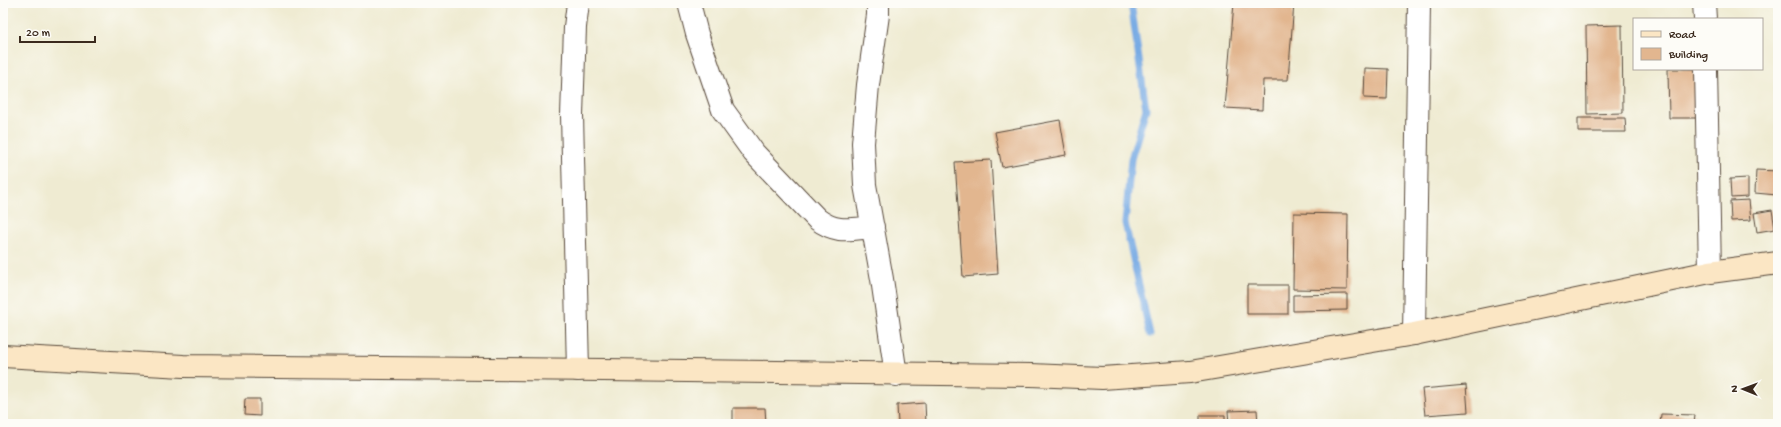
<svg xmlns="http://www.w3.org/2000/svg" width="1781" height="427" font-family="'Gochi Hand',sans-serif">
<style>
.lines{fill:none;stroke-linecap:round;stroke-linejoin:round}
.stream{stroke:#78abe4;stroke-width:7}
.building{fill:#e2b68f}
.street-casing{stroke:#564739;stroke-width:24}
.secondary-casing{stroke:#564739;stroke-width:24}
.street{stroke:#fff;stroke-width:22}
.secondary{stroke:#fbe6c4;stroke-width:22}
</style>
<rect width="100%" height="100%" fill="#fdfcf7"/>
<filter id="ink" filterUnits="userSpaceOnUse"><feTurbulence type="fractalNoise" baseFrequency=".025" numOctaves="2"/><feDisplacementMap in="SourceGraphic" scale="8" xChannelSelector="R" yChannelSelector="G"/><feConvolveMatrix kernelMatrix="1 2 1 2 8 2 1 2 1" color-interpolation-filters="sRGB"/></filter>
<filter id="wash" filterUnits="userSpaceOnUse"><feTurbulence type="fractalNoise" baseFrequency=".012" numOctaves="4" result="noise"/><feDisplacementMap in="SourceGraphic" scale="16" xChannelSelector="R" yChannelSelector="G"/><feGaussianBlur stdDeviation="0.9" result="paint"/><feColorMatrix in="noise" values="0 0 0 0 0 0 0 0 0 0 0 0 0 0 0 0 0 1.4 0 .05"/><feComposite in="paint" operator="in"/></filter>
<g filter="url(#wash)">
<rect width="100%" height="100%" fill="#efebd2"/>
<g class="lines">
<path class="stream" d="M1131,3L1146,109L1131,159L1125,223L1150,334"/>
</g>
<g id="blocks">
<path class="building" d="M1234,3H1294L1288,80H1263L1262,110L1225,108Z
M1622,25L1623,113L1587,114L1586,26Z
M1365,68L1388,69L1387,99L1364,98Z
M1668,69H1697V118H1669Z
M1578,118H1625L1626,132H1578Z
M1060,120L1066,155L1002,167L995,132Z
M991,160L998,274L963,277L955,162Z
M1756,170L1778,171L1777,195L1755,193Z
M1748,178V197L1731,198L1730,179Z
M1749,200L1751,220L1731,221L1730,201Z
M1772,210L1775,229L1757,232L1754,213Z
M1294,213L1348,214L1347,290L1293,289Z
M1247,285H1288V314H1247Z
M1347,294V310L1293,311V295Z
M1466,385L1468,412L1425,415L1422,389Z
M245,399H260V416L244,415Z
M925,403L926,424H898L897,405Z
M733,408H765L766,424H733Z
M1257,410L1258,424H1229L1228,411Z
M1661,414L1695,415L1694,424H1660Z
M1200,415H1225V424H1200Z"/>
</g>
</g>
<g filter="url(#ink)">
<use href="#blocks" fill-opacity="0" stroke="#564739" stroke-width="1"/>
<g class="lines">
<defs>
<path id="street" d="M578,3L575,27L572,115L578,370
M689,3L697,34L723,110L754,153L817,219C837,234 850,229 873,227
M878,3V15L868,85L863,143L865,185L882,279L896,375
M1704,3L1705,19
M1706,69L1710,272
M1414,334L1419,3"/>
<path id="secondary" d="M3,356L183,366L604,370L1031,375L1102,378L1190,372L1414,334L1710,272L1778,263"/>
</defs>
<use href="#street" class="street-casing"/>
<use href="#secondary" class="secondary-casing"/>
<use href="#street" class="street"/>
<use href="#secondary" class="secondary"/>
</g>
</g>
<rect width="1781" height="427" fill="none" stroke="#fdfcf7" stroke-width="16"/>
<rect x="1633" y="18" width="130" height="52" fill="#fdfcf7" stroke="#afa8a0"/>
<rect x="1641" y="31" width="20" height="6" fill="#fbe6c4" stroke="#afa8a0"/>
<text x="1669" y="38" font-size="12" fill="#3b2a1e">Road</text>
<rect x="1641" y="48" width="20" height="12" fill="#e2b68f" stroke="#afa8a0"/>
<text x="1669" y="58" font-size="12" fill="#3b2a1e">Building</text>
<g transform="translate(1743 389) rotate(271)" stroke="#fdfcf7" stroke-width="3" paint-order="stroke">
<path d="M0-3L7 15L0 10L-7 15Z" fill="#3b2a1e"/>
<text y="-6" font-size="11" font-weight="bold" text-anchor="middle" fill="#3b2a1e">N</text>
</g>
<path d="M20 36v6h75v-6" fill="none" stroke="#3b2a1e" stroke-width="2"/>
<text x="26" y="36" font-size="12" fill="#3b2a1e" stroke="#fdfcf7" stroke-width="3" paint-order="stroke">20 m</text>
</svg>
